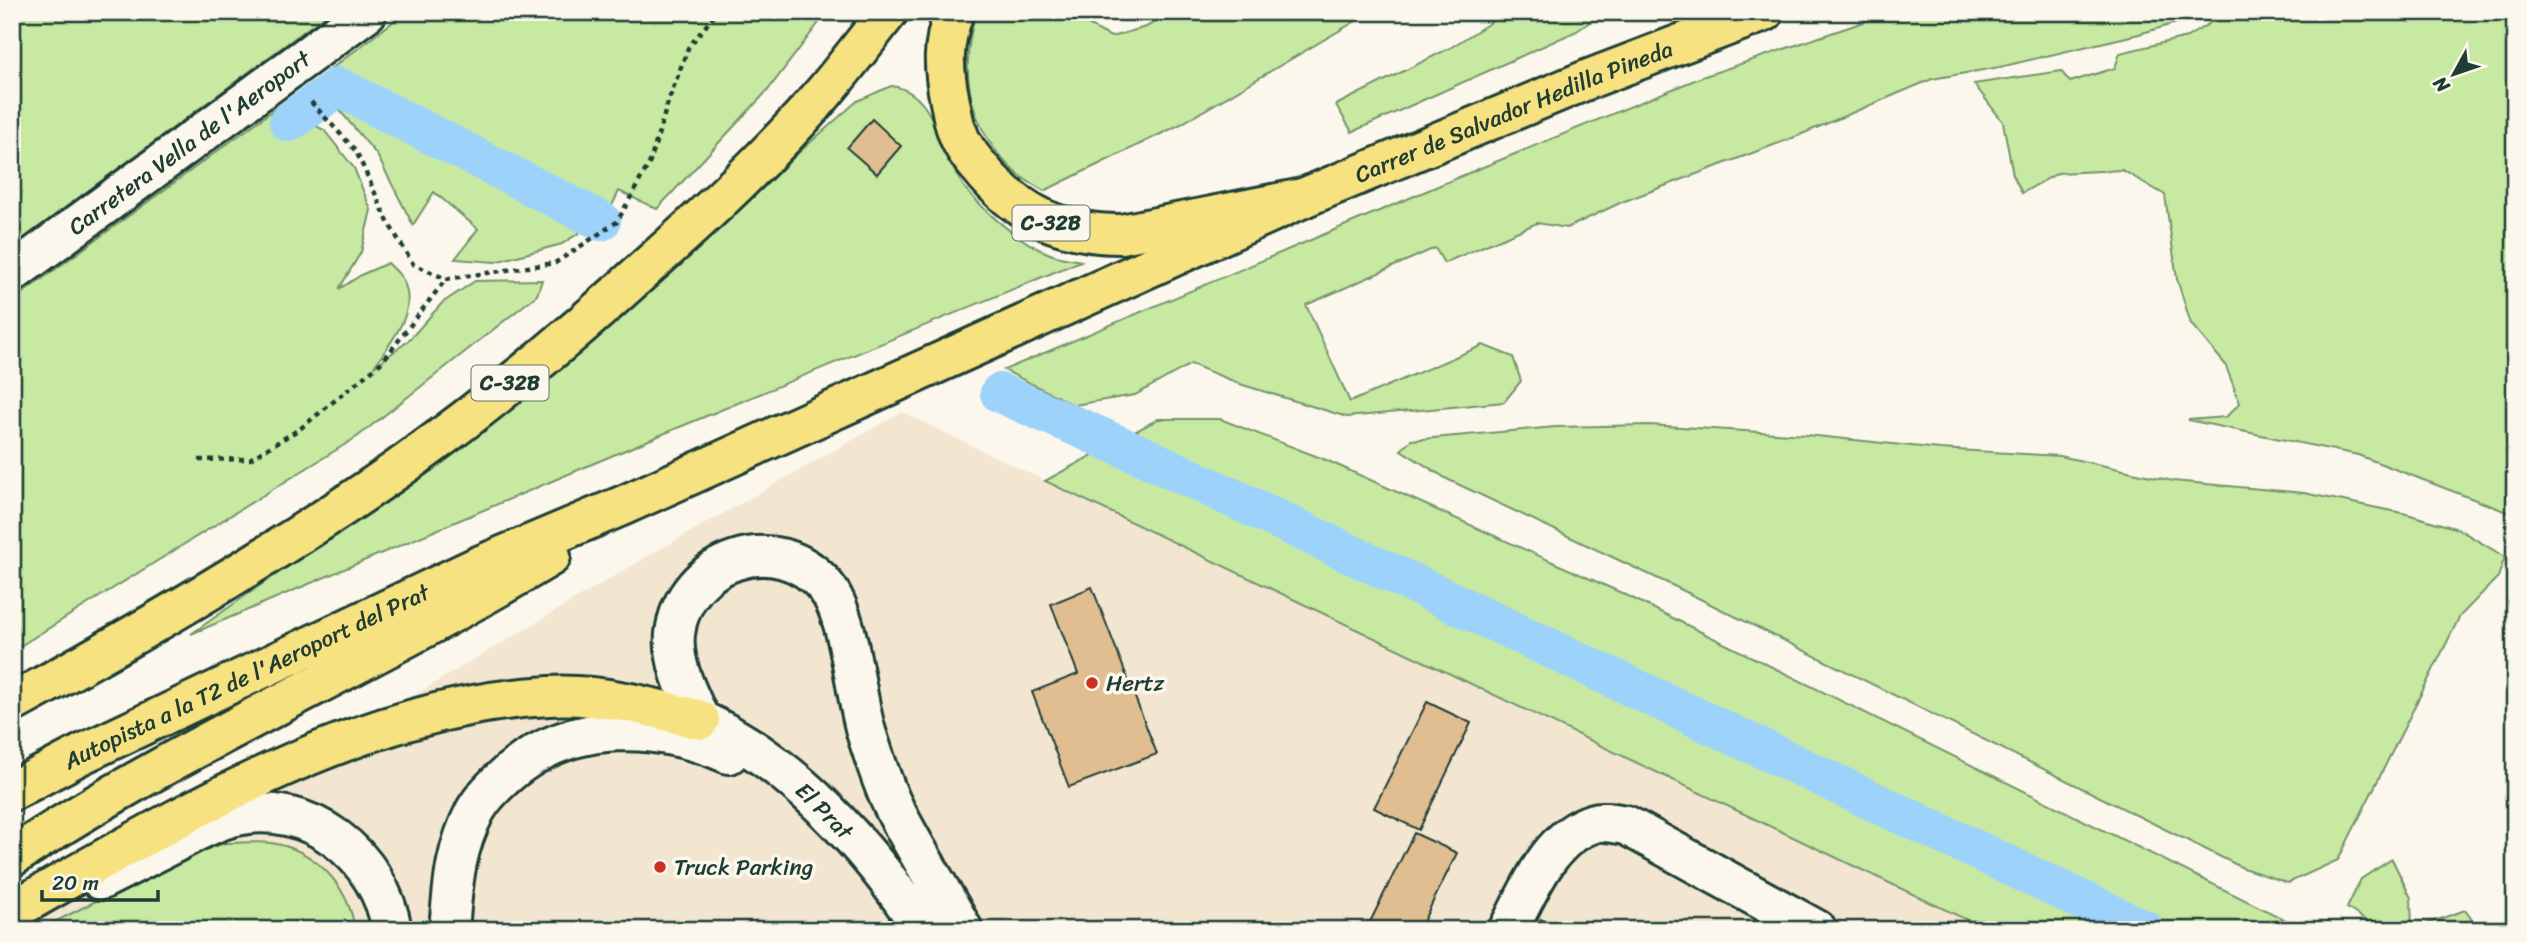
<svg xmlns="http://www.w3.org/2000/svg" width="2527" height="942" font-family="Sriracha,sans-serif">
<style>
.built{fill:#f3e6d1}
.green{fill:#c8e9a2;stroke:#74936b;stroke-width:2}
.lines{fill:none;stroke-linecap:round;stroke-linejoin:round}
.canal{stroke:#9dd2fb;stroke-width:40}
.building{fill:#e0be92;stroke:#1f3d34;stroke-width:2}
.minor-casing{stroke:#1f3d34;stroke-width:44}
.major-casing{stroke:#1f3d34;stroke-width:44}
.highway-casing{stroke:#1f3d34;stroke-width:44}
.path{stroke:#1f3d34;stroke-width:4.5;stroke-dasharray:5 5;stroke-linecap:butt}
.minor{stroke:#fbf7ec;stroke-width:38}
.major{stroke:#f7e281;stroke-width:38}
.highway{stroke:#f7e281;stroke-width:38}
.poi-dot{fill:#c8321e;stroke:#fbf7ec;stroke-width:2.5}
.labels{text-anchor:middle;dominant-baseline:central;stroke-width:7;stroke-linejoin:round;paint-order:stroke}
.shield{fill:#fbf7ec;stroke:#61756b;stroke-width:2}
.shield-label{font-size:21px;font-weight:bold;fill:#1f3d34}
.street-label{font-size:23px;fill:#1f3d34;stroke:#fbf7ec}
.poi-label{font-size:23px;fill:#1f3d34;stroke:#fbf7ec;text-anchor:start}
</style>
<rect width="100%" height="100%" fill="#fbf7ec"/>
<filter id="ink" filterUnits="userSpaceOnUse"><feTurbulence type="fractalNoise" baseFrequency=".0143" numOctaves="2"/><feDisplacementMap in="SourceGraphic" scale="14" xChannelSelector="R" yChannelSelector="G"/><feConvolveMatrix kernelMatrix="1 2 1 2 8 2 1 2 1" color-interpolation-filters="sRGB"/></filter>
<g filter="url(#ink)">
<path class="built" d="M902,412L1128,521L1988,930H19L655,552Z"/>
<path class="green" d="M12,12H330L12,247Z
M406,12H827L768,90L657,209L619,191L608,214L562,244L495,262L455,259L478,229L434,192L413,225L377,155L315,81Z
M976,12H1090L1086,24L1111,37L1146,27L1174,12H1371L1179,125L1044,191C1035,185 1024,180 1016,173C969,130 958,72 976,12Z
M1507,12H1577L1579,17L1604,12L1577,31L1352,132L1336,105L1450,48Z
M1893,12H2214L2139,34L2000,67L1932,79L1795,137L1622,202L1567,228L1537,223L1444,263L1435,248L1306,305L1350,402L1483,345L1513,357L1521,381L1504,402L1347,417L1243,385L1191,364L1135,395L1074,405L1004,370L1471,172L1702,77Z
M2228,12H2515V515L2358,455L2188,420L2226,417L2240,403L2225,364L2191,324L2177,279L2165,195L2122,170L2058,173L2022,193L2013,175L2003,122L1974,84L2061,71L2070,82L2115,68L2120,53L2187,37Z
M891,86C939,91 940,161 969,193C991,217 1020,242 1050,254C1060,258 1071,259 1081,261L670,431L191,634L504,414L857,101Z
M279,106L324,130L354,168L371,210L361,252L339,289L363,274L388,263C393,268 400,274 403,280C419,312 390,342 374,367L409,340L442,303L475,281L542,280L537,295L357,437L12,651V301Z
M1158,419H1220L1326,460L1626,595L2306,930H1988L1045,481Z
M1649,425L1807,435L1940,449L2060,456L2173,481L2304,493L2407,514L2458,529L2505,557L2498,577L2460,616L2338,860L2288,883L2243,868L1680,589L1447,479L1401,450L1411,440L1556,427Z
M227,843C242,843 257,841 271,843C315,849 349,886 355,930H39L190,853Z
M2392,859L2411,898L2412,929L2465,910L2479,930H2380L2347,908L2361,879Z"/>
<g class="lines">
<path class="canal" d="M289,122L338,87L601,221
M1000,393L1148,458L2145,930"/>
</g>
<path class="building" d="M872,119L901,146L877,174L847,148Z
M1092,587L1157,754L1069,787L1032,692L1078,674L1051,604Z
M1427,702L1471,723L1419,830L1374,808Z
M1414,833L1457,853L1419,930H1366Z
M1541,919L1560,930H1535Z"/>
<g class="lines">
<defs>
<g id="minor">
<path id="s1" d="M12,273L367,12"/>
<path d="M101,880C127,867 152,854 178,841C195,832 213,822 232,817C309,798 380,856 392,930"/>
<path d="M449,930C453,885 454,852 475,811C484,795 498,782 511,771C574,719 658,723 729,754"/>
<path d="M923,930C870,848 790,760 700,720C688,694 672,664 675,634C683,560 778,527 826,587C851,618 854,694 867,735C875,759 883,787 895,810C916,851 941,890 963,930"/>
<path d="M1508,930C1529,892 1548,837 1594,823C1603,820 1617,824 1626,825L1817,930"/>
</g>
<g id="major">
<path id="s2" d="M954,12C942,46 943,67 950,102C952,110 953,120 956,128C960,142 971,158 981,169C1018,215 1063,234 1121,234L1303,198L1589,79L1764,12"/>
</g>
<g id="highway">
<path d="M12,703C144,631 275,555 398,469C486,407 569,338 648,266C708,213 768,157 821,96C844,69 866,40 888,12"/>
<path id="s3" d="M12,791L82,754L481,565L624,505L1303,198"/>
<path d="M12,857C184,743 375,663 551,556"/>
<path d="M12,911C173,820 359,705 549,696C600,693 651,707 700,720"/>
</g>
</defs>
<use href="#minor" class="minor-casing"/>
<use href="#major" class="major-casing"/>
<use href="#highway" class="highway-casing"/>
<path class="path" d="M311,102L356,151L389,224L413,264L446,279
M199,460L250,459L301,428L382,362L446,279L555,263L617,222L650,162L668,102L688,48L717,12"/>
<use href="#minor" class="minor"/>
<use href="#major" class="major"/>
<use href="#highway" class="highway"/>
</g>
</g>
<g class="poi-dot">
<circle cx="1092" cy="683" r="7"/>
<circle cx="660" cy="867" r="7"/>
</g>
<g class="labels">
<g class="shield">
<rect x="1012.5" y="205.5" width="77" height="35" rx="5"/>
<rect x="471.5" y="365.5" width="77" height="35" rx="5"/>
</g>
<g class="shield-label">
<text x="1051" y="223">C-32B</text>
<text x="510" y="383">C-32B</text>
</g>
<g class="street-label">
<text stroke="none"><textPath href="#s2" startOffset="740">Carrer de Salvador Hedilla Pineda</textPath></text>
<text stroke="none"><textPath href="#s1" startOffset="220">Carretera Vella de l'Aeroport</textPath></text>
<text stroke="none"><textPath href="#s3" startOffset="261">Autopista a la T2 de l'Aeroport del Prat</textPath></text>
<text transform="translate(824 811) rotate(45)">El Prat</text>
</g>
<g class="poi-label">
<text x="1106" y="683">Hertz</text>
<text x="674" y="867">Truck Parking</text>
</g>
</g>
<rect width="2527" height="942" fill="none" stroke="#fbf7ec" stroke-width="42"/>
<rect x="21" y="21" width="2485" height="900" fill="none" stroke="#1f3d34" stroke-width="2.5" filter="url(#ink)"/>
<g transform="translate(2454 74) rotate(230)" stroke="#fbf7ec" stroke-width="5" paint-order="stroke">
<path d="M0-5L12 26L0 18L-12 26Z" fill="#1f3d34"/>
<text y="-10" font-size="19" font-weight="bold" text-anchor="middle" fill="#1f3d34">N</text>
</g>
<path d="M42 890v10h116v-10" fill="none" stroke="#1f3d34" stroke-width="3.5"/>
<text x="52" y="890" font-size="21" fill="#1f3d34" stroke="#fbf7ec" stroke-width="5" paint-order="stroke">20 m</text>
</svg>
